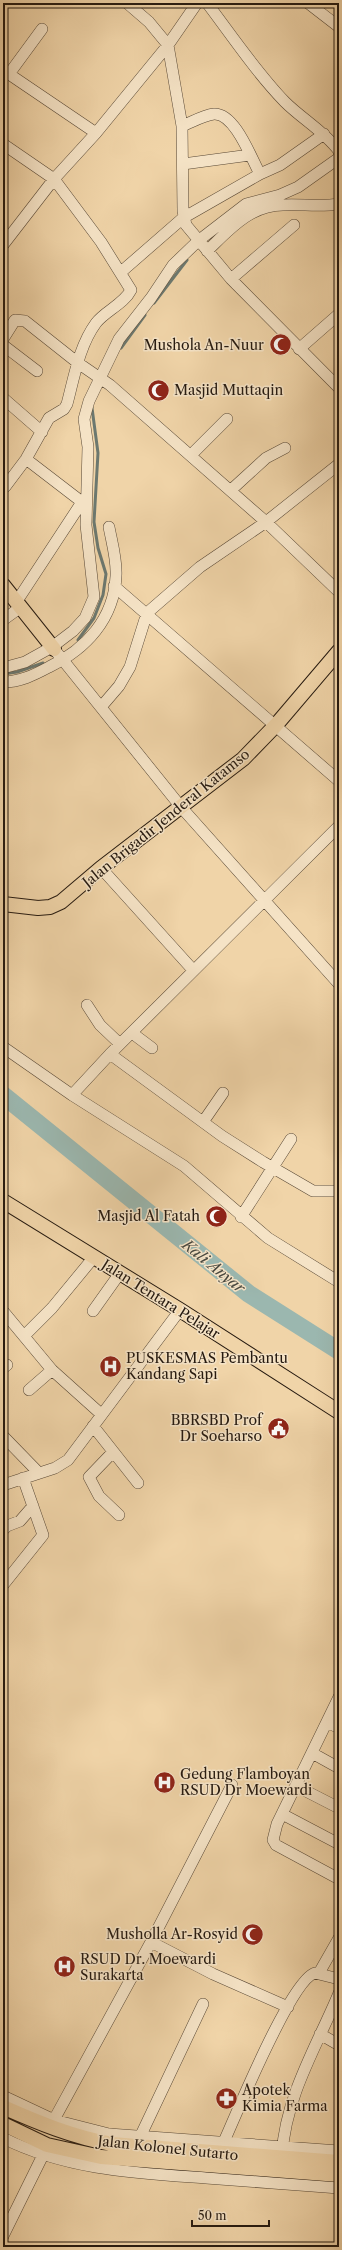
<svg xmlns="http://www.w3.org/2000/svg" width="342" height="2250" font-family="'Libre Caslon Text',serif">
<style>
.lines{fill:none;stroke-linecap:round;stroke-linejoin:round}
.stream{stroke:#6c786f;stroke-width:3}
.river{stroke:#9bb7af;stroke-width:18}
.minor-casing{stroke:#584836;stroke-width:12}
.major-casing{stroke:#261a10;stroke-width:16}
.minor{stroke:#f5e3c6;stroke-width:11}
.major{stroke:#f0d4a8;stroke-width:14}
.labels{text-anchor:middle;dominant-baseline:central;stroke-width:3;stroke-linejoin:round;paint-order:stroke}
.poi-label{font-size:14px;fill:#261a10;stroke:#f5e3c6;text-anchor:start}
.street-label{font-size:14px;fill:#261a10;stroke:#f5e3c6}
.water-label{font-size:15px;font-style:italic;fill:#494940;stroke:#f5e3c6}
</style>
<rect width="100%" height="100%" fill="#f0d4a8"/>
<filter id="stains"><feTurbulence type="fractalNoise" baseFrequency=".005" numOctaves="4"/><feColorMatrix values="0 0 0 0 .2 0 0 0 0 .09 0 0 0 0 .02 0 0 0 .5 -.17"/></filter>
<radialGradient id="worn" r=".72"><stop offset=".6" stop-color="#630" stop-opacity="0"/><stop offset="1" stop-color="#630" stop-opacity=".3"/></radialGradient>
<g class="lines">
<path class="stream" d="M154,303L187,260
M121,348L145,315
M78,640L94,618L103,595L106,574L98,548L94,522L98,453L92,408
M3,674L17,672L43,663"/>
<path class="river" d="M3,1095L249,1294L339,1351"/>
<defs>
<path id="minor" d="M127,3L149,22L168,45L182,126L183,211L186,225L231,279L339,388
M207,3C232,36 256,72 285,102C302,119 324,131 339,151
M308,3L339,27
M3,70L96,133
M9,74L42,29
M182,126C192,122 204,115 214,114C235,113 251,158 260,174
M3,144L54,179L101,242L131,290C124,304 105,311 96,323C79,346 74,378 67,404L64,409L49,418L26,459L5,487
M183,164L250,155
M3,245L54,179L96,133L168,45L197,3
M207,251C229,230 250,205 283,205C302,204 321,207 339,204
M121,272L183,218L260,174L280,165L324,134
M231,279L294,225
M3,339L15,320L25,321L78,363L110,385L266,522L339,592
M3,345L37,371
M299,349L339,314
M3,398L42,432
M191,455L227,419
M26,459L82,502
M231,490L266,458L285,448
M114,586L339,781
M17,601L82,502L85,503
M3,620L21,607
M54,649L181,807L339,984
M3,668L25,662L52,647L73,631L85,618L94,597L86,525L88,447L84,419L89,401L119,339L151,298L173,265L198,241L246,204L280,195L298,187L339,158
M3,682C20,682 34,675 49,667C86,649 114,619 116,576C117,560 112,543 109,527
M101,707L119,686L130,667L147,613L200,567L266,522L339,464
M101,868L193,970
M87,1005L100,1025L120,1044
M132,1033L152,1048
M3,1047L72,1095L184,1166L268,1238L339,1282
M110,1054L222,1136L263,1162L313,1191H339
M72,1095L110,1054L339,826
M203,1122L223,1093
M241,1217L291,1139
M3,1311L52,1370L101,1414
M93,1311L120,1273
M24,1336L52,1308L94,1257
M3,1368L7,1365
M29,1390L52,1370
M93,1426L138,1483
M3,1436L39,1473
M113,1452L89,1477L99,1496L119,1515
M3,1485L55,1468L68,1460L180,1310
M3,1530L7,1526L20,1521L33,1506
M3,1585L43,1535L23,1478
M339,1697L277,1824L273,1840L276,1845L339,1879
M327,1722L339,1728
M312,1753L339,1768
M296,1786L339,1808
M282,1814L339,1844
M151,1942L213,1974L288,2007
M319,1973L339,1938
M320,2034L339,2045
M3,2096L54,2120L109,2134L339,2151
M50,2127L151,1942L232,1785
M3,2138C67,2170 136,2173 206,2178C250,2181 295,2185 339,2188
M140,2142V2137L203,2004
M224,2149L226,2137C238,2110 292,1979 315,1973L339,1979
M282,2154C286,2095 317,2046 339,1993
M3,2236L46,2149"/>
<path id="major" d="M3,585L54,649
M3,904L38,908L50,907L61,902L101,868L243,759L276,725L339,651
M3,1201L180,1310L339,1412
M3,2107C39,2123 73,2137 112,2144L339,2162
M3,2124L47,2145L101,2157L339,2175"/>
</defs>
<use href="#minor" class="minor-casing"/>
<use href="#major" class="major-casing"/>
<use href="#minor" class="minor"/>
<use href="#major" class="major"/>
</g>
<defs>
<symbol id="mosque-disc" viewBox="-11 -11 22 22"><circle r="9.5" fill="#8f2418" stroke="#f5e3c6"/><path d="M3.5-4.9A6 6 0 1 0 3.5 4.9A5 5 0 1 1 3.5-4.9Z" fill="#fff"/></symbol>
<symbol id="hospital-disc" viewBox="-11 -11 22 22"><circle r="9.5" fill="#8f2418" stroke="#f5e3c6"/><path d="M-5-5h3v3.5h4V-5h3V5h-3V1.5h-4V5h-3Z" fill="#fff"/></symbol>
<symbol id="civic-disc" viewBox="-11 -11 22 22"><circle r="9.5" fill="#8f2418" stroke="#f5e3c6"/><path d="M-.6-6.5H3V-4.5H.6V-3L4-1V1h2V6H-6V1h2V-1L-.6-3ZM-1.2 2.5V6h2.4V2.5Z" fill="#fff"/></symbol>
<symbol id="pharmacy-disc" viewBox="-11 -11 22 22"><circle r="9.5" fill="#8f2418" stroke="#f5e3c6"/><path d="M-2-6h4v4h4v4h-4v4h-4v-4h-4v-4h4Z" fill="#fff"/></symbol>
</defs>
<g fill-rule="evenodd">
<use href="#mosque-disc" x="268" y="332" width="25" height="25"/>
<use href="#mosque-disc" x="146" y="378" width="25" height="25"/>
<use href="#mosque-disc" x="204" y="1204" width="25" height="25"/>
<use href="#hospital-disc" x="98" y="1354" width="25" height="25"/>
<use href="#civic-disc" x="266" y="1416" width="25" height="25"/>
<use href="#hospital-disc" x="152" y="1770" width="25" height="25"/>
<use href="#mosque-disc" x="240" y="1922" width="25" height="25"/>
<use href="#hospital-disc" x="52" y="1954" width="25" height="25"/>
<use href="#pharmacy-disc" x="214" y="2086" width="25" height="25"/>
</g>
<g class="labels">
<g class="poi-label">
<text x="264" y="345" text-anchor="end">Mushola An-Nuur</text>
<text x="174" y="390">Masjid Muttaqin</text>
<text x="200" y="1216" text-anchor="end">Masjid Al Fatah</text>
<text x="126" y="1358">PUSKESMAS Pembantu<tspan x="126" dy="16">Kandang Sapi</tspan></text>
<text x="262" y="1420" text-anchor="end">BBRSBD Prof<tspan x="262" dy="16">Dr Soeharso</tspan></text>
<text x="180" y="1774">Gedung Flamboyan<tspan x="180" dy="16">RSUD Dr Moewardi</tspan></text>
<text x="238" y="1934" text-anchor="end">Musholla Ar-Rosyid</text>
<text x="80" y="1959">RSUD Dr. Moewardi<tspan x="80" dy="16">Surakarta</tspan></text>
<text x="242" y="2090">Apotek<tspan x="242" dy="16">Kimia Farma</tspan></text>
</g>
<g class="street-label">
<text transform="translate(166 818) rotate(-39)">Jalan Brigadir Jenderal Katamso</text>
<text transform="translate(161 1299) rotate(32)">Jalan Tentara Pelajar</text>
<text transform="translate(168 2148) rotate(6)">Jalan Kolonel Sutarto</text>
</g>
<g class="water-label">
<text transform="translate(214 1266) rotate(39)">Kali Anyar</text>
</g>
</g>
<rect width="342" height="2250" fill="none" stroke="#f0d4a8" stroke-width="16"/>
<rect x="4" y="4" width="334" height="2242" fill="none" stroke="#261a10" stroke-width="2"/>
<rect x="8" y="8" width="326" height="2234" fill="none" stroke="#261a10"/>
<path d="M192 2220v6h77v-6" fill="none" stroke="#261a10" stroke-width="2"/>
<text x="198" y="2220" font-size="12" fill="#261a10" stroke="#f5e3c6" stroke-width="3" paint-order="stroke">50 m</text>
<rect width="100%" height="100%" filter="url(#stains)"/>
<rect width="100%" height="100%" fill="url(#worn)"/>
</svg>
